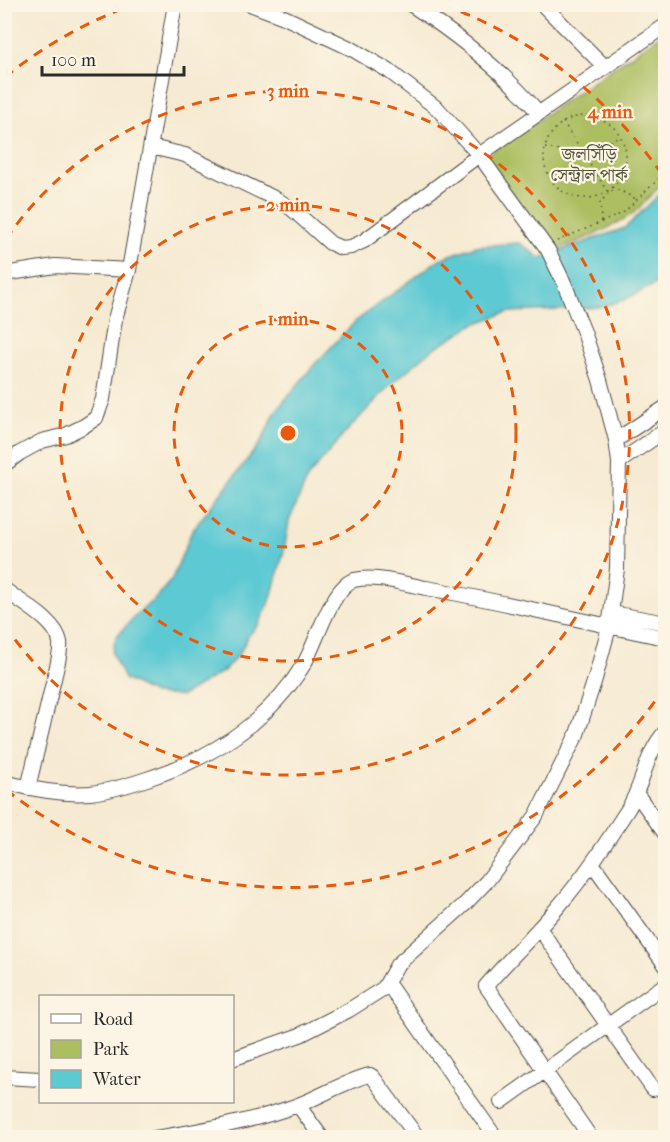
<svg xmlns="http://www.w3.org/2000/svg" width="670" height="1142" font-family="'IM FELL French Canon','Noto Serif Bengali',serif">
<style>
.green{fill:#acbe61;stroke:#6c7446;stroke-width:1.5}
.water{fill:#5dc9d3;stroke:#447a7f;stroke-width:1.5}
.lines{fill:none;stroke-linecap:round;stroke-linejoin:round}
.minor-casing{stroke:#494844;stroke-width:16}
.path{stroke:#494844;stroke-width:1.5;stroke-dasharray:1.5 4.5;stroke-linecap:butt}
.minor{stroke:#fff;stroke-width:14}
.ring{fill:none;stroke:#e8590c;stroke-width:3;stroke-dasharray:10 8}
.labels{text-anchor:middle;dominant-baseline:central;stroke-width:4.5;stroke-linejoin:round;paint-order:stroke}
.park-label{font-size:18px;fill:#52573b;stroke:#fcf5e5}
.centre{fill:#e8590c;stroke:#fcf5e5;stroke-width:3}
.ring-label{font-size:18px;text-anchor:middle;font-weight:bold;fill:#e8590c;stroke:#fcf5e5;stroke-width:4.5;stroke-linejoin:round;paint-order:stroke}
</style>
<rect width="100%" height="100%" fill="#fcf5e5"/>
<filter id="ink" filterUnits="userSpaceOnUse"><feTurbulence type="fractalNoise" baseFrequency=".0167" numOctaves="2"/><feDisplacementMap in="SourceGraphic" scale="12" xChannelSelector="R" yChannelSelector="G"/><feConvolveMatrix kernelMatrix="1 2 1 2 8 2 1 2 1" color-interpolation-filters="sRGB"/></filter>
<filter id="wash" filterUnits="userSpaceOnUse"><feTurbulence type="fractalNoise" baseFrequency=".008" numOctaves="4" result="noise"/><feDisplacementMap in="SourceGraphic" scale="24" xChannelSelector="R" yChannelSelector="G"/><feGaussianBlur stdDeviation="1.35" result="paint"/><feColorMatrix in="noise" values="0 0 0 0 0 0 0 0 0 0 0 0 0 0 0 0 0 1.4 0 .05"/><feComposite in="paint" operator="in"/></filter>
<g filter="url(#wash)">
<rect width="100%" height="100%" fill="#f6ead2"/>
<path class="green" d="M665,32V182C653,191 644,205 632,214C609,230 581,240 555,250L484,157Z"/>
<path class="water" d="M665,189V279L624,300L601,307L560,310L508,312L474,324L434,348L391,384L345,433L308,477L289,521L284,551L270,601L259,624L249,635L240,652L225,670L182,696L154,694L124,679L112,653L116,637L135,616L157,597L172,579L192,531L261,442L276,411L315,364L356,321L440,259L476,246L520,243L540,258L625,228Z"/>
</g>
<g filter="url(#ink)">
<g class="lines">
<defs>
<path id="minor" d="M410,4C456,34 503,71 539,113
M542,4L605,67
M151,147L185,155L276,199L292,209L330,243L341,248L351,247L364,241L479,155L666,25
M4,274L55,266L129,270
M616,440L666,407
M619,462L666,430
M4,465L20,453L42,441L66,435L84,426L96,418L103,399L115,319L129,270L175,4
M4,589C21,603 56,620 60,642C61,648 59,656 58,662L28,788
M612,613L666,623
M4,782C32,789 61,795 90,793C109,791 129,785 147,779C211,758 268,723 304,664C316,644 332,586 354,580C376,575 404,584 426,588C506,602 585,622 666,638
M636,793L666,835
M592,863L666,966
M539,928L653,1089
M388,984L496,1138
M232,1059L300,1035L349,1010L384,988L397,965L465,904L487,881L536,816L577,734L595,679L609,627L617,569L619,462L616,440L600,380L584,332L564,283L548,250L479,155L438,109L389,71L352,49L284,17L250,4
M4,1077L40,1079
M501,1102L666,984
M298,1105L322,1138
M155,1138C204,1130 251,1122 298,1105C322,1096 345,1081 370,1075L373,1077L418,1138
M591,1138L486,986C509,959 535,934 558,907C584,877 606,843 628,809C644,784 645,753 666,731"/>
</defs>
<use href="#minor" class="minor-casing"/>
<path class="path" d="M544 157a41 41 0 1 1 82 0a41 41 0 1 1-82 0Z
M563,122L582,151
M545,148L559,150
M595,151L620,135
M587,160L607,191
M550,177L566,168
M601,222L600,203L610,191L619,190L636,199
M557,241L623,213L666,172"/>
<use href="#minor" class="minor"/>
</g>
</g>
<g class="ring">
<circle cx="288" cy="433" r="114"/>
<circle cx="288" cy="433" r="228"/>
<path d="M6 239A342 342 0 1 1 6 627"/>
<path d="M665 687A455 455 0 0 1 5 789M5 77A455 455 0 0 1 132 5M444 5A455 455 0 0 1 665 179"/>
</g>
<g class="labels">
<g class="park-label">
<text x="589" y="154">জলসিঁড়ি<tspan x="589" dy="21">সেন্ট্রাল পার্ক</tspan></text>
</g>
</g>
<circle cx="288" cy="433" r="9" class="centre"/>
<g class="ring-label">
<text x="288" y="97">3 min</text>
<text x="610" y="118">4 min</text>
<text x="288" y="211">2 min</text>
<text x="288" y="325">1 min</text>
</g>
<rect width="670" height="1142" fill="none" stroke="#fcf5e5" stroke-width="24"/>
<rect x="39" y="995" width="195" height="108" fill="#fcf5e5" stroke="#a8a49b" stroke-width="1.5"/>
<rect x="51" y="1014" width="30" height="9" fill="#ffffff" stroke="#a8a49b" stroke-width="1.5"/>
<text x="93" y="1025" font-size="18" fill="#2b2b2b">Road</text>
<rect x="51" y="1040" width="30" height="18" fill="#acbe61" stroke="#a8a49b" stroke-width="1.5"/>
<text x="93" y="1055" font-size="18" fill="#2b2b2b">Park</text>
<rect x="51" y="1070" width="30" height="18" fill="#5dc9d3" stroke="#a8a49b" stroke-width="1.5"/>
<text x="93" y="1085" font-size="18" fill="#2b2b2b">Water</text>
<path d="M42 66v9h142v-9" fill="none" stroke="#2b2b2b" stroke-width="3"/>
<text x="51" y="66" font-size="18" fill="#2b2b2b" stroke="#fcf5e5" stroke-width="4.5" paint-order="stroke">100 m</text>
</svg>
